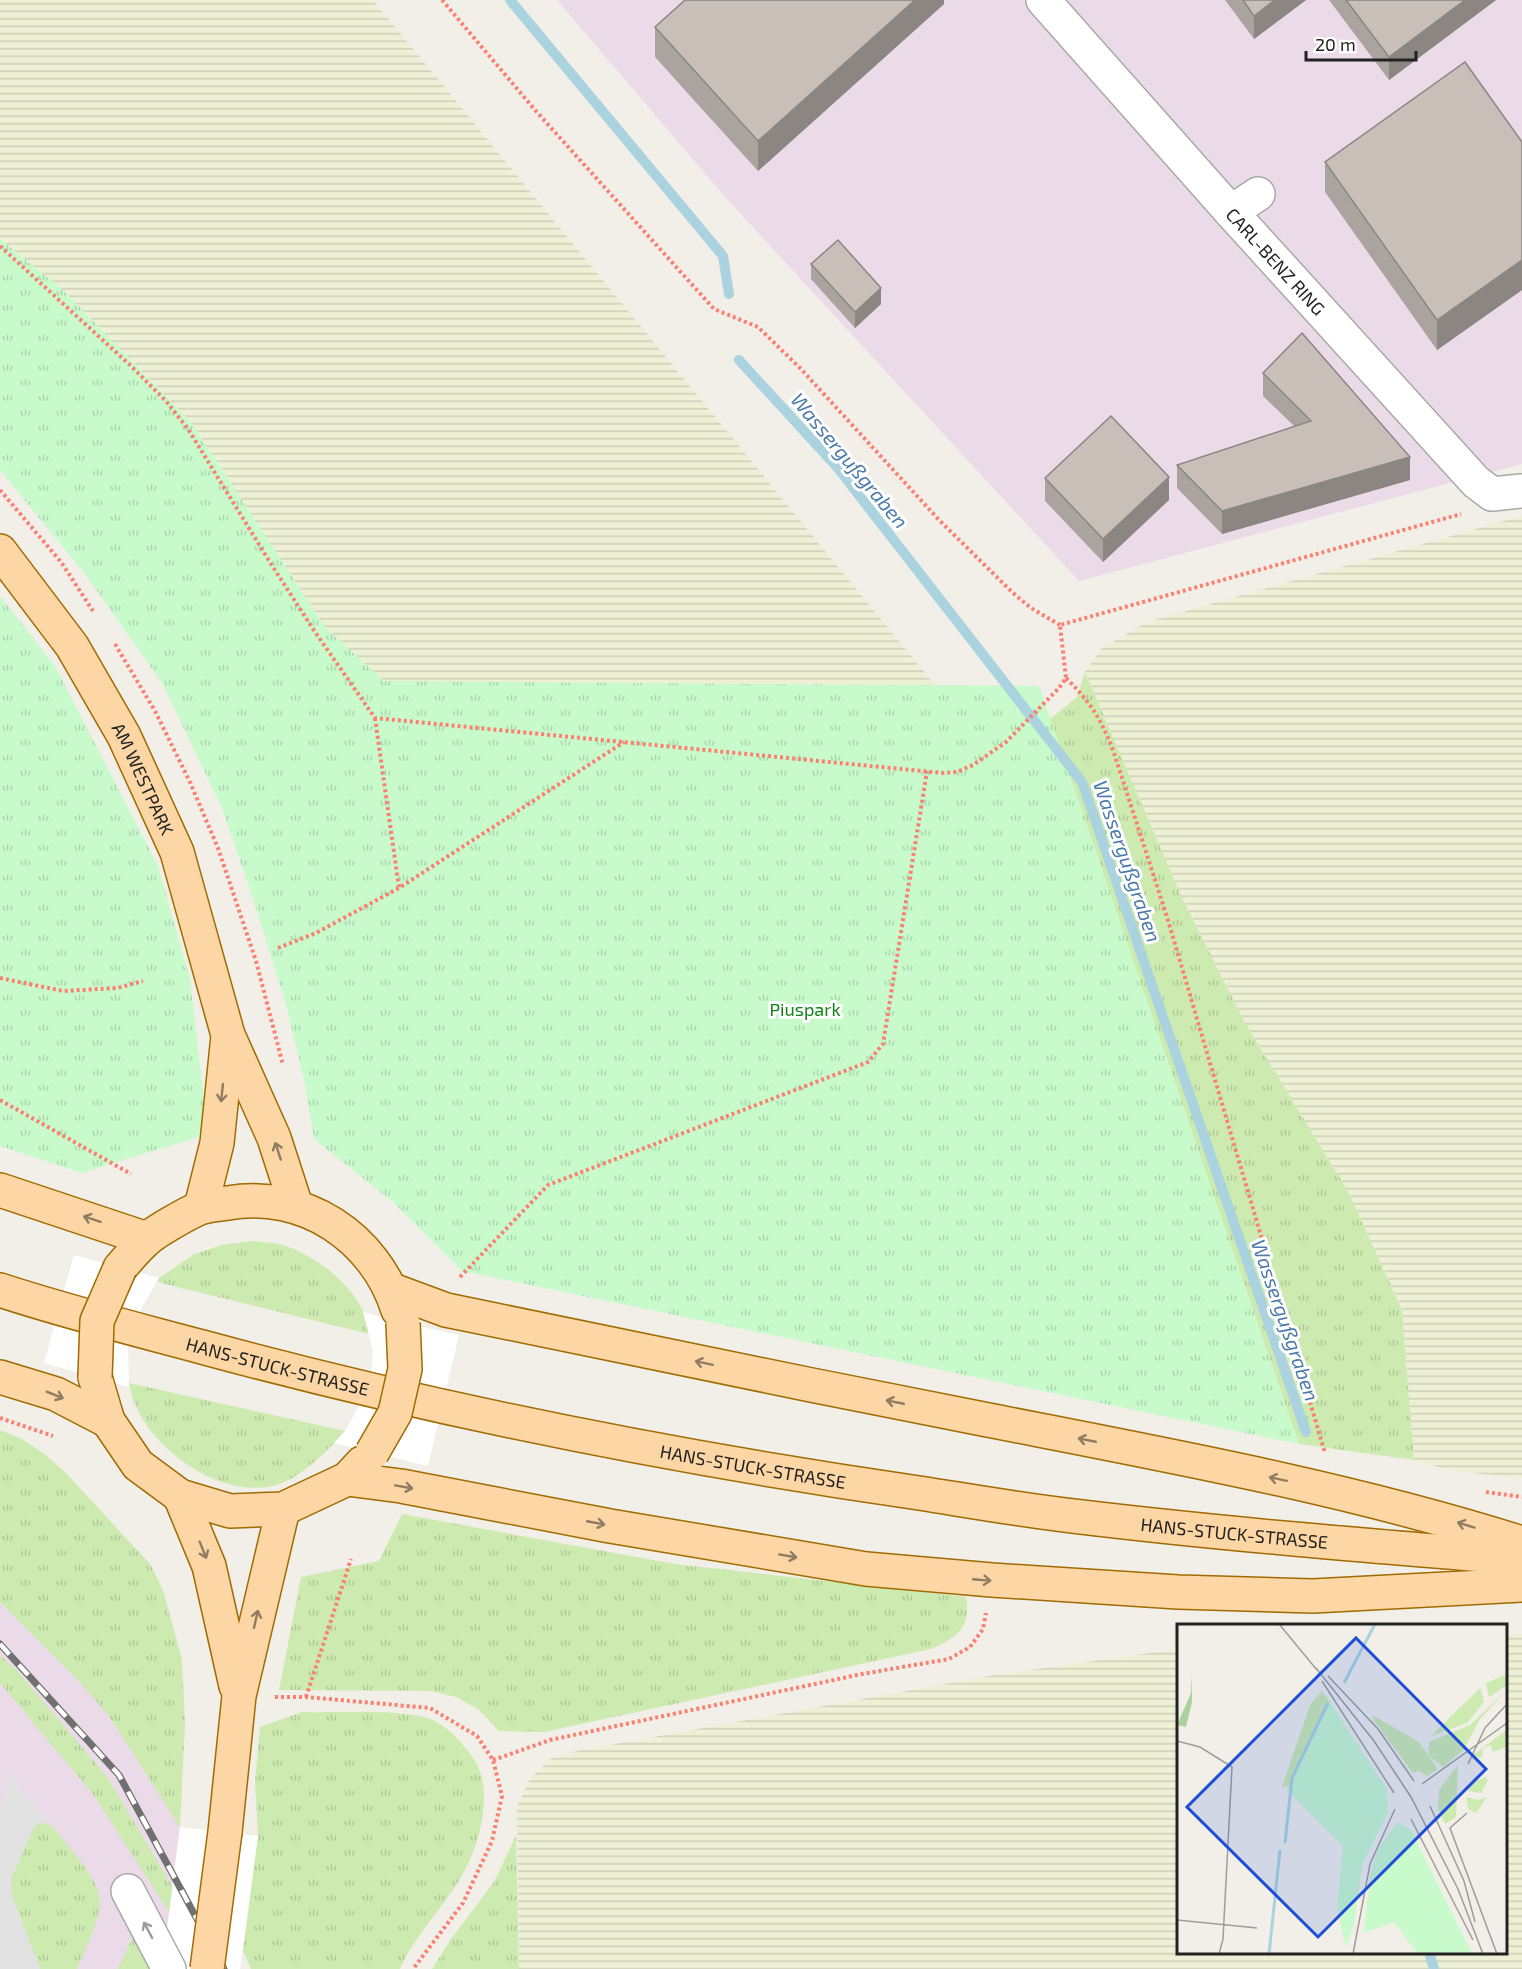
<svg xmlns="http://www.w3.org/2000/svg" width="1522" height="1969" font-family="'Exo 2',sans-serif">
<style>
.industrial{fill:#ebdbe8}
.farmland{fill:url(#farmland-rules)}
.grass{fill:url(#grass-tufts)}
.park{fill:url(#park-tufts)}
.parking{fill:#e2e2e2}
.pier{fill:#fff}
.lines{fill:none;stroke-linecap:round;stroke-linejoin:round}
.stream{stroke:#aad3df;stroke-width:10}
.minor-casing{stroke:#a9a9a9;stroke-width:36}
.major-casing{stroke:#a06b00;stroke-width:36}
.path{stroke:#fa8072;stroke-width:4;stroke-dasharray:3 3;stroke-linecap:butt}
.minor{stroke:#fff;stroke-width:33}
.major{stroke:#fcd6a4;stroke-width:33}
.rail-casing{stroke:#707070;stroke-width:7}
.rail{stroke:#fff;stroke-width:4.5;stroke-dasharray:14;stroke-linecap:butt}
.major-bridge-casing{stroke:#a06b00;stroke-width:36;stroke-linecap:butt}
.major-bridge{stroke:#fcd6a4;stroke-width:33}
.wall{fill:#aba49e}
.shaded-wall{fill:#8b8681}
.building{fill:#c7bfb8;stroke:#8b8681;stroke-width:1.5}
.oneway{stroke:#8f7c63}
.oneway2{stroke:#9c9c9c}
.labels{text-anchor:middle;dominant-baseline:central;stroke-width:6;stroke-linejoin:round;paint-order:stroke}
.street-label{font-size:18px;fill:#222;stroke:#fff}
.park-label{font-size:18px;fill:#0c8416;stroke:#fff}
.water-label{font-size:20px;font-style:italic;fill:#4a7aab;stroke:#fff}
.inset-river{fill:none;stroke:#aad3df;stroke-width:3}
.inset-road{fill:none;stroke:#9f9d99;stroke-width:1.5}
.view{fill:#1d4ed8;fill-opacity:0.15;stroke:#1d4ed8;stroke-width:3}
.inset-edge{fill:none;stroke:#222;stroke-width:3}
</style>
<defs>
<pattern id="farmland-rules" width="6" height="5" patternUnits="userSpaceOnUse" patternTransform="scale(1.5)"><rect width="6" height="5" fill="#eef0d5"/><path d="M0 2.5h6" fill="none" stroke="#ccceb7"/></pattern>
<pattern id="grass-tufts" width="24" height="20" patternUnits="userSpaceOnUse" patternTransform="scale(1.5)"><rect width="24" height="20" fill="#cdebb0"/><path d="M3 7l-1-3M5 7V3M7 7l1-3M15 17l-1-3M17 17v-4M19 17l1-3" fill="none" stroke="#b0c997"/></pattern>
<pattern id="park-tufts" width="24" height="20" patternUnits="userSpaceOnUse" patternTransform="scale(1.5)"><rect width="24" height="20" fill="#c8facc"/><path d="M3 7l-1-3M5 7V3M7 7l1-3M15 17l-1-3M17 17v-4M19 17l1-3" fill="none" stroke="#acd6af"/></pattern>
</defs>
<rect width="100%" height="100%" fill="#f2efe9"/>
<path class="industrial" d="M557,0H1522V464L1079,581L726,198Z
M0,1507L180,1823L162,1969H0Z"/>
<path class="farmland" d="M0,0H373L935,685L384,681L325,627L191,422L63,290L0,239Z
M1522,516V1478L1452,1471L1414,1460L1402,1309L1349,1193L1244,1021L1183,900L1085,672L1101,649L1147,622Z
M1506,1634H1522V1969H519L517,1806L530,1779L550,1759L577,1751L995,1675L1178,1649V1952H1506Z"/>
<path class="grass" d="M1085,672L1183,900L1244,1021L1349,1193L1402,1310L1414,1460L1299,1444L1050,719L1077,697Z
M252,1241C261,1242 271,1242 280,1244C313,1254 348,1280 363,1311C366,1318 367,1327 369,1334L157,1282L159,1278L193,1255L221,1245Z
M129,1383L345,1431C328,1451 299,1480 273,1486C214,1499 137,1440 129,1383Z
M0,1430L22,1439L46,1455L67,1474L150,1564L163,1590L182,1660L185,1724L180,1827L109,1716L78,1680L0,1602Z
M402,1514L675,1564L966,1597C972,1627 956,1638 931,1649L544,1732L499,1731L479,1710L456,1697L431,1691L279,1690L301,1577L379,1561Z
M0,1655L19,1673L108,1778L173,1888L169,1912L93,1794L0,1683Z
M302,1712C336,1713 403,1708 433,1720C445,1726 456,1736 464,1746C468,1751 472,1756 475,1761C493,1790 481,1837 467,1866C449,1903 416,1932 400,1969H251L243,1951L258,1836L255,1782L260,1727Z
M39,1823H45L53,1827C65,1842 95,1876 99,1893C104,1914 85,1949 77,1969H40L12,1896L11,1879L34,1827Z
M516,1836L519,1969H432L451,1939L494,1882Z
M133,1937L141,1938L154,1969H118Z"/>
<path class="park" d="M0,239L63,290L191,422L325,627L384,681L1039,686L1299,1444L462,1271L394,1203L314,1139L304,1080L285,1001L255,905L222,808L162,683L85,574L0,470Z
M0,596L55,666L158,866L190,979L208,1134L82,1173L0,1146Z"/>
<path class="parking" d="M5,1770L53,1827L45,1823H39L34,1827L11,1879L12,1896L40,1969H0V1808L8,1785Z"/>
<path class="pier" d="M74,1255L159,1278L141,1309L128,1348L129,1387L44,1363Z
M363,1312L403,1323L459,1335L428,1466L334,1443L345,1431L359,1406L371,1375L373,1351Z
M180,1827L258,1836L240,1969H162Z"/>
<g class="lines">
<path class="stream" d="M510,0L723,256L729,294
M739,360L837,467L1082,782L1306,1432
M1429,1952L1434,1969"/>
<defs>
<g id="minor">
<path id="s1" d="M1043,0L1231,212L1476,482L1492,494L1522,491"/>
<path d="M1231,212L1258,194"/>
<path d="M128,1891L169,1969"/>
</g>
<g id="major">
<path id="s2" d="M0,551L72,646L124,736L177,852L228,1035L274,1138L296,1206"/>
<path d="M0,1190L147,1239"/>
<path d="M201,1207L217,1143L228,1036"/>
<path d="M120,1268C128,1259 136,1249 145,1241C154,1232 188,1213 200,1208C208,1205 219,1204 228,1203C304,1190 375,1237 398,1310"/>
<path id="s3" d="M0,1290C67,1312 135,1329 202,1347C438,1411 677,1458 919,1493C970,1501 1021,1510 1073,1516C1222,1534 1372,1546 1522,1558"/>
<path d="M392,1290L446,1310C627,1347 807,1385 988,1420C1167,1455 1348,1488 1522,1543"/>
<path d="M0,1377L56,1394L108,1421"/>
<path d="M95,1377L108,1421L138,1465L180,1496L230,1511L283,1509L347,1479L362,1463"/>
<path d="M347,1479L401,1486L610,1526L866,1569L992,1580L1178,1592L1313,1596L1522,1585"/>
<path d="M180,1496L209,1566L236,1686"/>
<path d="M225,1832L239,1696L283,1509"/>
</g>
</defs>
<use href="#minor" class="minor-casing"/>
<use href="#major" class="major-casing"/>
<path class="path" d="M442,0L535,110L714,309L758,327L801,369L939,520L1013,593L1031,608L1060,625
M0,246L130,365L166,401L188,429L271,564L315,632L375,718L943,773L957,772L973,765L1006,742L1059,688L1066,678L1060,625L1461,514
M0,490L61,562L93,611
M115,644L155,711L189,780L218,848L256,961L283,1065
M1066,678C1091,703 1100,717 1113,750L1167,917L1325,1453
M375,718L399,888
M278,948L316,933L399,888L624,742
M0,978L63,991L117,988L143,981
M0,1100L131,1174
M460,1277L548,1185L868,1062L883,1044L927,771
M0,1418L53,1436
M1486,1492L1522,1497
M275,1697H306L430,1708L477,1736L493,1760L502,1796L492,1841L463,1903L413,1969
M306,1697L351,1559
M493,1760L550,1740L862,1674L949,1659L970,1647L983,1629L986,1613"/>
<use href="#minor" class="minor"/>
<use href="#major" class="major"/>
<defs>
<path id="rail" d="M0,1644L119,1775L224,1969"/>
</defs>
<use href="#rail" class="rail-casing"/>
<use href="#rail" class="rail"/>
<defs>
<path id="major-bridge" d="M95,1377L97,1321L120,1268
M372,1453L395,1413L405,1369L403,1323
M207,1969L225,1832"/>
</defs>
<use href="#major-bridge" class="major-bridge-casing"/>
<use href="#major-bridge" class="major-bridge"/>
</g>
<path class="wall" d="M944,0V4L758,171L655,57V27Z
M1225,0H1306L1254,39Z
M1329,0H1496L1389,80Z
M1522,142V290L1437,350L1325,192V162Z
M811,264L881,304L855,328L811,279Z
M1263,373L1410,480L1222,534L1177,488V465L1294,426L1263,396Z
M1045,478L1169,500L1103,562L1045,501Z"/>
<path class="shaded-wall" d="M915,0H944V4L758,171V141Z
M1275,0H1306L1254,39V16Z
M1465,0H1496L1389,80V57Z
M1522,260V290L1437,350V320Z
M881,288V304L855,328V312Z
M1410,457V480L1222,534V511Z
M1169,477V500L1103,562V539Z"/>
<path class="building" d="M685,0H915L758,141L655,27Z
M1243,0H1275L1254,16Z
M1346,0H1465L1389,57Z
M1465,62L1522,142V260L1437,320L1325,162Z
M838,240L881,288L855,312L811,264Z
M1302,333L1410,457L1222,511L1177,465L1311,421L1263,373Z
M1111,416L1169,477L1103,539L1045,478Z"/>
<defs><path id="oneway-shaft" d="M-6 0H5M1.5-3L5.5 0L1.5 3" fill="none" stroke-width="1.6" stroke-linecap="round" stroke-linejoin="round" transform="scale(1.5)"/></defs>
<g class="oneway">
<use href="#oneway-shaft" transform="translate(222 1093) rotate(96)"/>
<use href="#oneway-shaft" transform="translate(278 1151) rotate(-108)"/>
<use href="#oneway-shaft" transform="translate(92 1219) rotate(-162)"/>
<use href="#oneway-shaft" transform="translate(704 1363) rotate(-168)"/>
<use href="#oneway-shaft" transform="translate(55 1395) rotate(22)"/>
<use href="#oneway-shaft" transform="translate(895 1402) rotate(-169)"/>
<use href="#oneway-shaft" transform="translate(1087 1440) rotate(-169)"/>
<use href="#oneway-shaft" transform="translate(1278 1479) rotate(-168)"/>
<use href="#oneway-shaft" transform="translate(404 1487) rotate(10)"/>
<use href="#oneway-shaft" transform="translate(596 1523) rotate(11)"/>
<use href="#oneway-shaft" transform="translate(1466 1525) rotate(-163)"/>
<use href="#oneway-shaft" transform="translate(203 1550) rotate(68)"/>
<use href="#oneway-shaft" transform="translate(788 1556) rotate(10)"/>
<use href="#oneway-shaft" transform="translate(982 1580) rotate(5)"/>
<use href="#oneway-shaft" transform="translate(256 1619) rotate(-77)"/>
</g>
<use class="oneway2" href="#oneway-shaft" transform="translate(148 1930) rotate(-118)"/>
<g class="labels">
<g class="street-label">
<text stroke="none"><textPath href="#s1" startOffset="350">CARL-BENZ RING</textPath></text>
<text stroke="none"><textPath href="#s2" startOffset="270">AM WESTPARK</textPath></text>
<text stroke="none"><textPath href="#s3" startOffset="288">HANS-STUCK-STRASSE</textPath></text>
<text stroke="none"><textPath href="#s3" startOffset="774">HANS-STUCK-STRASSE</textPath></text>
<text stroke="none"><textPath href="#s3" startOffset="1260">HANS-STUCK-STRASSE</textPath></text>
</g>
<g class="park-label">
<text x="805" y="1009">Piuspark</text>
</g>
<g class="water-label">
<text transform="translate(850 460) rotate(50)">Wassergußgraben</text>
<text transform="translate(1128 861) rotate(71)">Wassergußgraben</text>
<text transform="translate(1286 1320) rotate(71)">Wassergußgraben</text>
</g>
</g>
<g transform="translate(1177 1624)">
<rect width="330" height="330" fill="#f2efe9"/>
<path d="M330,50V61L312,73L309,59ZM303,64L307,78L290,99L254,112ZM330,66L303,95L287,125L266,143L252,132V118L293,101ZM145,67L153,78L112,162L105,163L133,81ZM197,92L242,118L261,145L250,152L242,147L236,149L195,94ZM330,106V123L316,128L313,121L305,125L306,132L295,136L297,130ZM281,141L279,193L268,200L261,185L262,166ZM308,153L311,156L304,169L291,167L293,160ZM289,173L301,176L310,173L299,189L291,185Z" fill="#cdebb0"/>
<path d="M15,49V78L9,103L0,101L14,69Z" fill="#add19e"/>
<path d="M153,78L210,165L211,189L185,241L178,296L169,325L160,283L166,222L110,166ZM220,198L234,206L295,330H241L217,298L187,309L193,251L201,225Z" fill="#c8facc"/>
<path class="inset-river" d="M167,59L198,0M108,219L115,154L151,79M92,330L103,226"/>
<path class="inset-road" d="M102,0L140,46M139,44L197,117L234,173L281,265L306,330M151,52L201,105L237,157M145,57L217,169M0,117L23,123L55,143L46,315L42,330M291,140L308,104L330,80M245,160L330,99M253,182L287,257L298,298M290,189L273,204L320,330M234,195L296,316M0,296L80,304M176,330L193,240L218,185"/>
<path class="view" d="M179,14L309,145L141,313L10,183Z"/>
<rect width="330" height="330" class="inset-edge"/>
</g>
<path d="M1306 51v9h110v-9" fill="none" stroke="#222222" stroke-width="3"/>
<text x="1315" y="51" font-size="18" fill="#222222" stroke="#ffffff" stroke-width="4.5" paint-order="stroke">20 m</text>
</svg>
